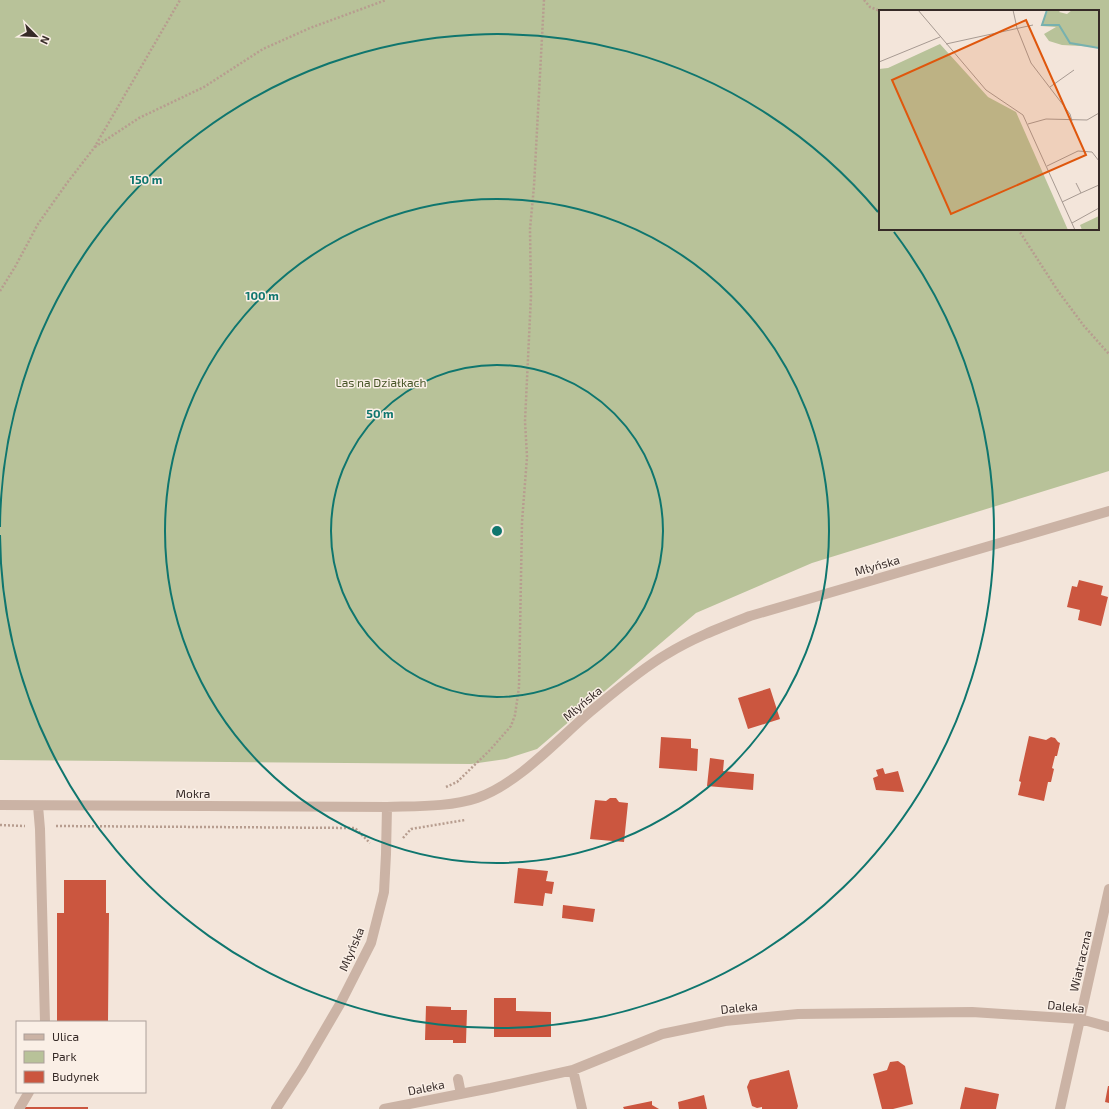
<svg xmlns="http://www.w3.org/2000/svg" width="1109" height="1109" font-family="'Exo 2',sans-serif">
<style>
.green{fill:#b8c299;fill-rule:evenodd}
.building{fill:#cb563f}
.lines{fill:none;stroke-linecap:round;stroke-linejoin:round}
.path{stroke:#b79d8f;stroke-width:2.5;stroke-dasharray:2 2;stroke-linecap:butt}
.minor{stroke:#cbb3a5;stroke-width:10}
.ring{fill:none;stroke:#0f766e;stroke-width:2}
.labels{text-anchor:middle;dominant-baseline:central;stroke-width:3;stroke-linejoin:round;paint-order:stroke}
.park-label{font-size:12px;fill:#495629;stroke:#faefe6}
.street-label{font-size:12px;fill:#362a27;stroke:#faefe6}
.inset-river{fill:none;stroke:#77b1af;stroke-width:2}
.inset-road{fill:none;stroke:#a79a92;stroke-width:1}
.view{fill:#df570d;fill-opacity:0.15;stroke:#df570d;stroke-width:2}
.inset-edge{fill:none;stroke:#362a27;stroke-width:2}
.centre{fill:#0f766e;stroke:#faefe6;stroke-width:2}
.ring-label{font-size:12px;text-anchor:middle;font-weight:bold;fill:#0f766e;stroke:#faefe6;stroke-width:3;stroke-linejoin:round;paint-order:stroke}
</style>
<rect width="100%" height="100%" fill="#f3e5da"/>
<path class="green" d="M0,0H1109V471L812,563L696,613L537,749L506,759L471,764L0,760ZM880,11H1098V229H880Z"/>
<path class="building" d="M1079,580L1103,586L1101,595L1108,597L1101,626L1078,620L1080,610L1067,607L1072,586L1077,587Z
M770,688L780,719L748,729L738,698Z
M1029,736L1046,740L1051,737L1055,738L1058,742L1060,743L1057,756H1055L1052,768L1054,769L1051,782H1048L1044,801L1018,795L1021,782L1019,781Z
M661,737L691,739V748L698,749L697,771L659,768Z
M710,758L724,760L723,771L754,774L753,790L707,786Z
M883,768L885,774L898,771L904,792L876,790L873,778L878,776L876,770Z
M610,798H616L619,802L628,803L624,842L590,839L595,800L606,801Z
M518,868L548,871L546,881L554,882L552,894L545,893L543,906L514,903Z
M64,880H106V913H109L108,1022H57V913H64Z
M563,905L595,909L593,922L562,918Z
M494,998H516V1011L551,1012V1037H494Z
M426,1006L451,1007V1010H467L466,1043H453V1040H425Z
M898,1061L905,1066L913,1104L893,1109H882L873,1074L887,1070L890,1062Z
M789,1070L798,1106L797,1109H762V1107L757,1108L752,1106L747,1087L750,1080Z
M1108,1086H1109V1103L1105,1102Z
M965,1087L999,1094L996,1109H960Z
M704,1095L707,1109H679L678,1102Z
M652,1101V1105L659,1109H624L623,1107Z
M25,1107H88V1109H25Z"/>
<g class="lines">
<path class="path" d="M864,0L870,7L880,11
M95,147L139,118L204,87L263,49L310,28L386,0
M1018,229L1058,291L1084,326L1109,354
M0,291L15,267L38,224L67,183L94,148L180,0
M446,787L457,782L490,750L511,726L515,715L519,687L522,522L527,457L525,421L531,296L530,229L534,186L544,0
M0,825L25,826
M56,826L355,828L370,843
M403,838L411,829L465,820"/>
<path class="minor" d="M0,805L387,807C415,806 451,807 477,798C518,784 557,740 590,712C613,693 641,669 667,654C693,638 722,627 750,616L1109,511
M38,806L40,829L45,1022
M573,1070L582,1109
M458,1079L461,1094
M19,1109L29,1092
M276,1109L302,1069L340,1004L371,943L384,892L386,854L387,807
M384,1109L491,1088L573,1070L662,1034L725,1021L798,1014L972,1012L1080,1019L1109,1027
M1060,1109L1109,889"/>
</g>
<g class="ring">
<circle cx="497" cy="531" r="166"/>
<circle cx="497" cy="531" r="332"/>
<path d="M0 527A497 497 0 0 1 878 212M894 232A497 497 0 1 1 0 535"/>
</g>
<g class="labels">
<g class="park-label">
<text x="381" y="382">Las na Działkach</text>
</g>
<g class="street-label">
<text transform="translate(877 565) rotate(-16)">Młyńska</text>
<text transform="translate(582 703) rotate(-40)">Młyńska</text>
<text x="193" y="793">Mokra</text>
<text transform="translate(351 949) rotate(-67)">Młyńska</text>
<text transform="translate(1080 961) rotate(-77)">Wiatraczna</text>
<text transform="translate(1066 1006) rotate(6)">Daleka</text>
<text transform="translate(739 1007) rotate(-6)">Daleka</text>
<text transform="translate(426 1087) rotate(-11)">Daleka</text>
</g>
</g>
<g transform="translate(879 10)">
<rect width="220" height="220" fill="#f3e5da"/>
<path d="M169,0H182L180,2L188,4L193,0H220V37L183,35L170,31L165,24L177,17L162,16ZM61,34L109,87L137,102L189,220H0V59L9,58ZM220,206V220H203L201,215Z" fill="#b8c299"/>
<path class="inset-river" d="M168,0L163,15H180L191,33L220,38"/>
<path class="inset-road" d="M39,0L107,80L144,105L196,220M134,0L138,18L152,53L191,104L193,111M67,34L154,15M0,52L61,27M171,77L195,60M149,114L167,109L208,110L220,103M168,156L199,141L213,142L220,151M202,183L220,175M183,192L202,183L197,173M193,213L220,198"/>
<path class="view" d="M147,10L207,145L72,204L13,70Z"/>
<rect width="220" height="220" class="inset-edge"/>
</g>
<circle cx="497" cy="531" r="6" class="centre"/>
<g class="ring-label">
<text x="146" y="184">150 m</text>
<text x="262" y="300">100 m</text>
<text x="380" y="418">50 m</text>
</g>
<rect x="16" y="1021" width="130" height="72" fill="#faefe6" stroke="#aca09a"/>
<rect x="24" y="1034" width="20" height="6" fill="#cbb3a5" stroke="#aca09a"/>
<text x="52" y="1041" font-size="12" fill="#362a27">Ulica</text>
<rect x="24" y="1051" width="20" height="12" fill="#b8c299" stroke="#aca09a"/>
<text x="52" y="1061" font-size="12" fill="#362a27">Park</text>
<rect x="24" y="1071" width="20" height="12" fill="#cb563f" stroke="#aca09a"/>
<text x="52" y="1081" font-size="12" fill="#362a27">Budynek</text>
<g transform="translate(36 36) rotate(114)" stroke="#faefe6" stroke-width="3" paint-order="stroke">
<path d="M0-3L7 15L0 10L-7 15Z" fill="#362a27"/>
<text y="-6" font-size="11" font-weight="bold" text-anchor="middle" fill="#362a27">N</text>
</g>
</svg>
